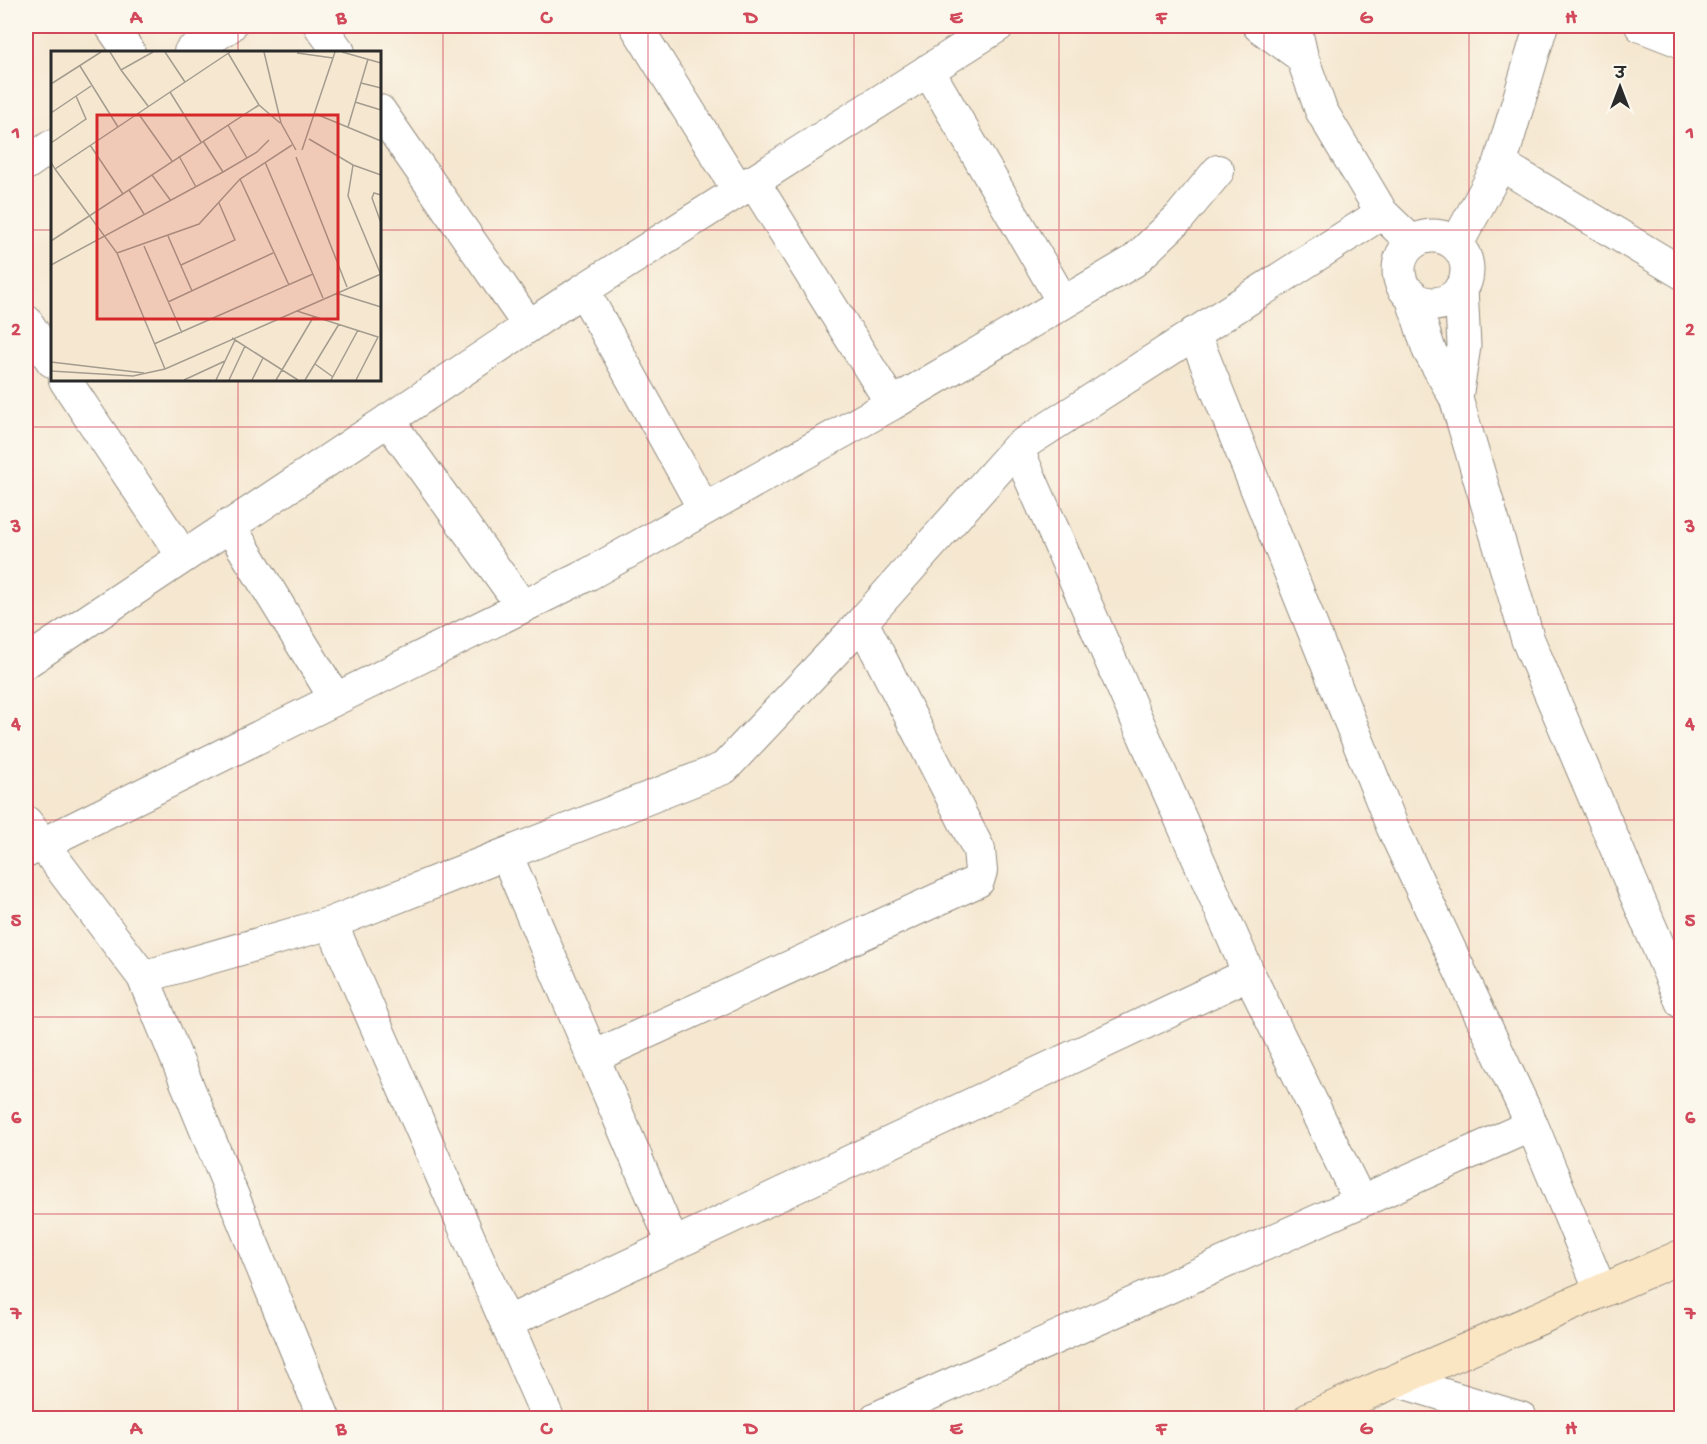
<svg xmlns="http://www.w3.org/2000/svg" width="1707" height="1444" font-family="'Gochi Hand','Playpen Sans Deva',sans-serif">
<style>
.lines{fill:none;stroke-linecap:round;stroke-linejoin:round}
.minor-casing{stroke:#90897e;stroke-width:34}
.tertiary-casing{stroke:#90897e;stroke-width:35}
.secondary-casing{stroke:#90897e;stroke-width:35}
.minor{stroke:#fff;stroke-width:32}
.tertiary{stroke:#fff;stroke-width:33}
.secondary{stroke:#fbe6c4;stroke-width:33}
.grid{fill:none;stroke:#d1495b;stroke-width:1.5;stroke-opacity:0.55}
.inset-road{fill:none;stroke:#a49c8e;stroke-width:1.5}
.view{fill:#d62828;fill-opacity:0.15;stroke:#d62828;stroke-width:3}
.inset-edge{fill:none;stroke:#2b2b2b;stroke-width:3}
.neatline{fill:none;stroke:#d1495b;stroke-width:2}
.grid-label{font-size:20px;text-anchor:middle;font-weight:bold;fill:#d1495b}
</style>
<rect width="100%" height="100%" fill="#fbf7ec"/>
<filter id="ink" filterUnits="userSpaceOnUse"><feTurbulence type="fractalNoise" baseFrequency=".0167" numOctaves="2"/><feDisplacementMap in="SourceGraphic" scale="12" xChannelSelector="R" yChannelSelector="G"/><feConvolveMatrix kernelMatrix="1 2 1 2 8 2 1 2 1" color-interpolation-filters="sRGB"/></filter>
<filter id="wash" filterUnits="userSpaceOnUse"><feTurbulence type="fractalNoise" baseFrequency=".008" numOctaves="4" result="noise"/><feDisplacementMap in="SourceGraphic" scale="24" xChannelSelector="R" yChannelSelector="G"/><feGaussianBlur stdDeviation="1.35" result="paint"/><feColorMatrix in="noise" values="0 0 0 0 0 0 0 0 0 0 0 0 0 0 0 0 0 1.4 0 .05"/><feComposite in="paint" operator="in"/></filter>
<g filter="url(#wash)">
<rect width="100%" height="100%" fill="#f5e7d0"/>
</g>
<g filter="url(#ink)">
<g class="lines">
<defs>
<path id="minor" d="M111,26L129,52
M320,26L339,52
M636,26L739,191
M1259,26L1302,57
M1295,26L1302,57L1321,110L1382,213L1413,243
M1641,26L1682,42
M190,52L230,26
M928,70L1063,302
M380,111L529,326
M26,164L52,146
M1500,164L1682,273
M753,181L892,404
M583,290L704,509
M26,321L52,361
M1194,333L1392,826L1532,1125L1601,1291
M65,380L183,556
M388,420L522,606
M1017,448L1249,974L1360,1201
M229,525L335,698
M26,662L583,290L998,26
M26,822L143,977L324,1418
M26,852L589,574L892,404L1134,261L1179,218L1218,171
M506,854L673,1244
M331,923L548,1418
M143,977L331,923L724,768L862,622L1017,448L1382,213
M593,1057L978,881L981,871L979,850L862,622
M506,1323L1249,974
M1398,1381L1521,1418
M876,1418L1532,1125"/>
<path id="tertiary" d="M1399 270a34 34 0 1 1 68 0a34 34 0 1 1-68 0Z
M1456,245L1500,164L1541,26
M1411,294L1429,350L1456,398L1528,640L1682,1002
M1456,398L1464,346L1461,288"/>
<path id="secondary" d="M1310,1418L1682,1256"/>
</defs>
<use href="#minor" class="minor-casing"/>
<use href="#tertiary" class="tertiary-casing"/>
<use href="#secondary" class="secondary-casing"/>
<use href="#minor" class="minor"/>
<use href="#tertiary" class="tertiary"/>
<use href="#secondary" class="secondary"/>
</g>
</g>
<path class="grid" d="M238,26V52M443,26V1418M648,26V1418M854,26V1418M1059,26V1418M1264,26V1418M1469,26V1418M26,230H52M380,230H1682M238,380V1418M26,427H1682M26,624H1682M26,820H1682M26,1017H1682M26,1214H1682"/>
<g transform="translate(51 51)">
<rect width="330" height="330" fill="#f5e7d0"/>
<path class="inset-road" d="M59,1L70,19L102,1M114,1L134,31M213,1L230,72L245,99M291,1L330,12M177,2L208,54L229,72M246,2L282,7M29,15L67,76M70,19L97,55M310,32L330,37M0,33L50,1M119,41L150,91M304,51L330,59M0,62L40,35M87,62L121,110M265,63L330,90M177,74L196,107M297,76L317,8M258,88L302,114L330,124M152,90L172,121M0,92L35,68L25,45M39,94L72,143M251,99L284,1M128,105L145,136M245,106L296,236M0,111L4,118L179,1M214,111L272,247M302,114L297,145L330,224M4,118L66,202L114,318M101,124L120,150M189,128L238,234M78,139L93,163M330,144L323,142L321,147L330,172M117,185L141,240M0,190L208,54M93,195L131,282M66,202L148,173L189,128L241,94M0,214L172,121L206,101L218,89M130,214L184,189L168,152M285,242L330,256M117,251L222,202M246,260L327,286L305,329M181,287L247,329M103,293L262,223M0,311L93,322M264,313L282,326M0,320L82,325L114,318L330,223M133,329L174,310M165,329L184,289M178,329L194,295M201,329L212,307M225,329L263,265M254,329L288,273M280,329L307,279"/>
<path class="view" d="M46,64H287V268H46Z"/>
<rect width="330" height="330" class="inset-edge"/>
</g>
<rect width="1707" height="1444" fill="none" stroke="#fbf7ec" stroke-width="66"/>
<g transform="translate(1620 87)" stroke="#fbf7ec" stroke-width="4.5" paint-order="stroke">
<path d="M0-4.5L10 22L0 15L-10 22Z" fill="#2b2b2b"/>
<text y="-9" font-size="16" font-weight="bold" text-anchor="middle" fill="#2b2b2b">उ</text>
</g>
<rect x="33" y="33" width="1641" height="1378" class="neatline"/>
<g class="grid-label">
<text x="136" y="23">A</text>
<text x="341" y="23">B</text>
<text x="546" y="23">C</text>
<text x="751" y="23">D</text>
<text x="956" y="23">E</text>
<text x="1161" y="23">F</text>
<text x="1366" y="23">G</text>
<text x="1571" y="23">H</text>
<text x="16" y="138">1</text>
<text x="1690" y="138">1</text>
<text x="16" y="335">2</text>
<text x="1690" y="335">2</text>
<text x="16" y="532">3</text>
<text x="1690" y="532">3</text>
<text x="16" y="729">4</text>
<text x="1690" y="729">4</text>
<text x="16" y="926">5</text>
<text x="1690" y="926">5</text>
<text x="16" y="1123">6</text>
<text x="1690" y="1123">6</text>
<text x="16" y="1319">7</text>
<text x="1690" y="1319">7</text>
<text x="136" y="1434">A</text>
<text x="341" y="1434">B</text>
<text x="546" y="1434">C</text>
<text x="751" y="1434">D</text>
<text x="956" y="1434">E</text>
<text x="1161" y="1434">F</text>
<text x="1366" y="1434">G</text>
<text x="1571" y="1434">H</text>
</g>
</svg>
